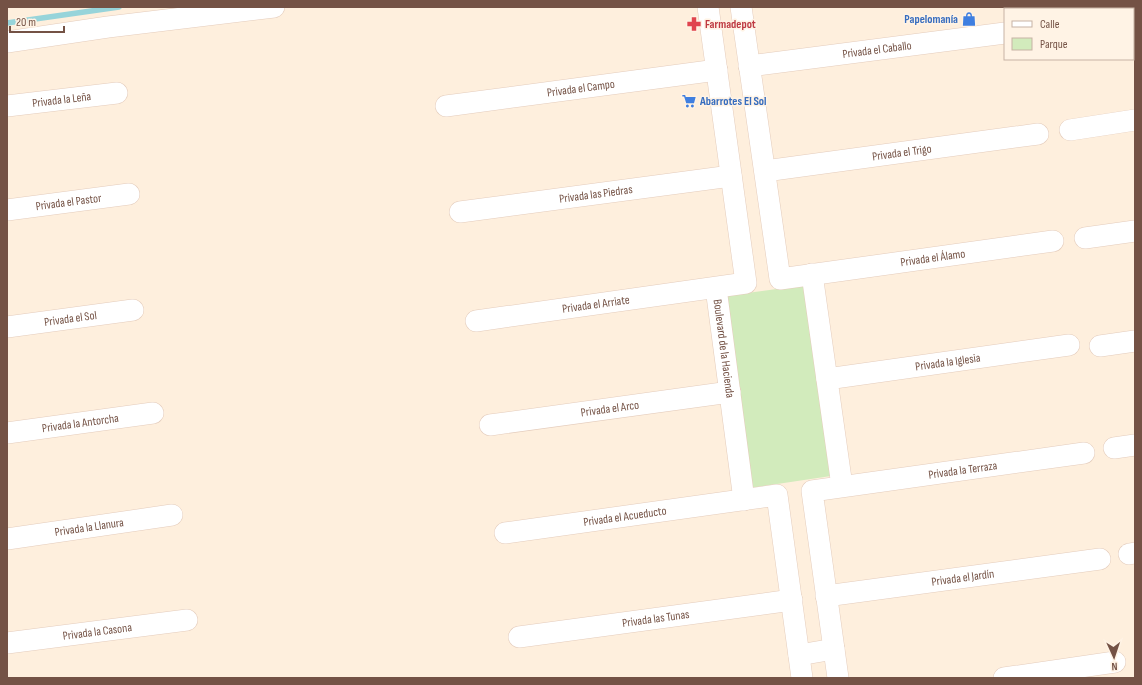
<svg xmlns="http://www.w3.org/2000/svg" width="1142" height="685" font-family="'Sofia Sans Condensed',sans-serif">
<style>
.green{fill:#d2ebbc}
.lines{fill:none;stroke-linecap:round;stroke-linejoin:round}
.stream{stroke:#97d4da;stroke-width:5.5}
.minor-casing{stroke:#e4ccbc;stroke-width:22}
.minor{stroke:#fff;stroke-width:21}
.labels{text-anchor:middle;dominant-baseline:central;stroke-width:3;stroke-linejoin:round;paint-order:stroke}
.shop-label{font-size:12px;font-weight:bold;fill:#366cbe;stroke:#fff3e5;text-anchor:end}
.health-label{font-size:12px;font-weight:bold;fill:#be3a42;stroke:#fff3e5;text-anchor:start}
.street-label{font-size:12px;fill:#745245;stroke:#fff3e5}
</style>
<rect width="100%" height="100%" fill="#feefdd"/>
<path class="green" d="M806,285L831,476L750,488L725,296Z"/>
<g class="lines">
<path class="stream" d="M7,23L119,7"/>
<defs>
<g id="minor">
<path id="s1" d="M741,7L780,279L1053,241"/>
<path d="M1133,14H1135"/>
<path d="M7,42L108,27L274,7"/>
<path id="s2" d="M749,66L1005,33"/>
<path id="s3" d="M7,106L117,93"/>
<path id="s4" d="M446,106L717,70"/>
<path d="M1070,130L1135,120"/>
<path id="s5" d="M765,171L1038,134"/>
<path id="s6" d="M7,210L129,194"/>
<path id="s7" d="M460,212L731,176"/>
<path d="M1085,238L1135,231"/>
<path d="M812,274L842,486"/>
<path id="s8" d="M716,288L744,500"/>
<path id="s9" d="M476,321L746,283L708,7"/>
<path id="s10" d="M7,327L133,310"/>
<path d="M1100,346L1135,341"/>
<path id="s11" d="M827,379L1069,345"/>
<path id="s12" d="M490,425L730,392"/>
<path id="s13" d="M7,433L153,413"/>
<path d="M1114,448L1135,445"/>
<path id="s14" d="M505,533L777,495L802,678"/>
<path id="s15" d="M7,539L172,515"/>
<path d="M1129,554L1135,553"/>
<path id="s16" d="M826,596L1100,559"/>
<path id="s17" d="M519,637L792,600"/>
<path id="s18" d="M7,643L187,620"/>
<path d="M799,655L834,649"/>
<path id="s19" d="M838,678L812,491L1084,453"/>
<path d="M1004,678L1115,662"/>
</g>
</defs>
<use href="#minor" class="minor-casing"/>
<use href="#minor" class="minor"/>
</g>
<defs>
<symbol id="shop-bare" viewBox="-9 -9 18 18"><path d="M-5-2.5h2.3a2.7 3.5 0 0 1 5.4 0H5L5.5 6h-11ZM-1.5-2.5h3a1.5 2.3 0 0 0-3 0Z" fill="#3f7fe0" stroke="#fff3e5" stroke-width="2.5" paint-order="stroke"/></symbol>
<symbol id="pharmacy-bare" viewBox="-9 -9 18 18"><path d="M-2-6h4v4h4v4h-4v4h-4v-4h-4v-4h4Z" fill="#e0444e" stroke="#fff3e5" stroke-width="2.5" paint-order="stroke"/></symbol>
<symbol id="supermarket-bare" viewBox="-9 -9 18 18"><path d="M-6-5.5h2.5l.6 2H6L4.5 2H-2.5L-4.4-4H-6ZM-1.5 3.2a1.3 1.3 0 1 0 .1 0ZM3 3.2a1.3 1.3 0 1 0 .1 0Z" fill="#3f7fe0" stroke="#fff3e5" stroke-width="2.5" paint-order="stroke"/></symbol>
</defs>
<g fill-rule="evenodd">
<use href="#shop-bare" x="959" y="9" width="20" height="20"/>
<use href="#pharmacy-bare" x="684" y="14" width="20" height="20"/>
<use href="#supermarket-bare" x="679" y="91" width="20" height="20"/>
</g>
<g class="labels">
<g class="shop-label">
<text x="958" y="19">Papelomanía</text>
<text x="700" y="101" text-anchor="start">Abarrotes El Sol</text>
</g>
<g class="health-label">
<text x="705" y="24">Farmadepot</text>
</g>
<g class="street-label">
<text stroke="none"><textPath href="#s2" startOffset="129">Privada el Caballo</textPath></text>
<text stroke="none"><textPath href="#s4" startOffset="136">Privada el Campo</textPath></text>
<text stroke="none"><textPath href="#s3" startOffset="55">Privada la Leña</textPath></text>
<text stroke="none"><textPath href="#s5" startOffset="138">Privada el Trigo</textPath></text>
<text stroke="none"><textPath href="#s7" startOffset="137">Privada las Piedras</textPath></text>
<text stroke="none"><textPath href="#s6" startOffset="62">Privada el Pastor</textPath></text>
<text stroke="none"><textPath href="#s1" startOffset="429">Privada el Álamo</textPath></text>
<text stroke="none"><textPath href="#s9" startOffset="121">Privada el Arriate</textPath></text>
<text stroke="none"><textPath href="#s10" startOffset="64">Privada el Sol</textPath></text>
<text stroke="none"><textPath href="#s8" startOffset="61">Boulevard de la Hacienda</textPath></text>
<text stroke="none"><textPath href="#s11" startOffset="122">Privada la Iglesia</textPath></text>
<text stroke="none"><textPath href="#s12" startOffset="121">Privada el Arco</textPath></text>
<text stroke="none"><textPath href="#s13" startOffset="74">Privada la Antorcha</textPath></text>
<text stroke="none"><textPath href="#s19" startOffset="341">Privada la Terraza</textPath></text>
<text stroke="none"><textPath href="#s14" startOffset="121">Privada el Acueducto</textPath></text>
<text stroke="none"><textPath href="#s15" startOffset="83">Privada la Llanura</textPath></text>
<text stroke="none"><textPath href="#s16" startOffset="138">Privada el Jardín</textPath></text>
<text stroke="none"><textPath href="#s17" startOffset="138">Privada las Tunas</textPath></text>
<text stroke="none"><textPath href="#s18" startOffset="91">Privada la Casona</textPath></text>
</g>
</g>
<rect width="1142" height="685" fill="none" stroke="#745245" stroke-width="16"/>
<rect x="1004" y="8" width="130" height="52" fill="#fff3e5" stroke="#c7b3a5"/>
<rect x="1012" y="21" width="20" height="6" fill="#ffffff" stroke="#c7b3a5"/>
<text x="1040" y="28" font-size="12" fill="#745245">Calle</text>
<rect x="1012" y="38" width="20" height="12" fill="#d2ebbc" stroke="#c7b3a5"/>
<text x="1040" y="48" font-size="12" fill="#745245">Parque</text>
<g transform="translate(1114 657) rotate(177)" stroke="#fff3e5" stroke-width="3" paint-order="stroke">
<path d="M0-3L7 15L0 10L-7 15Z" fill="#745245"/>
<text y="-6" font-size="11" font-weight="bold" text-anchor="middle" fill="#745245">N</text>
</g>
<path d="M10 26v6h54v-6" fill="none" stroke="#745245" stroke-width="2"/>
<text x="16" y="26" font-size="12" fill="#745245" stroke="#fff3e5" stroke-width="3" paint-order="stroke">20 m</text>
</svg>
